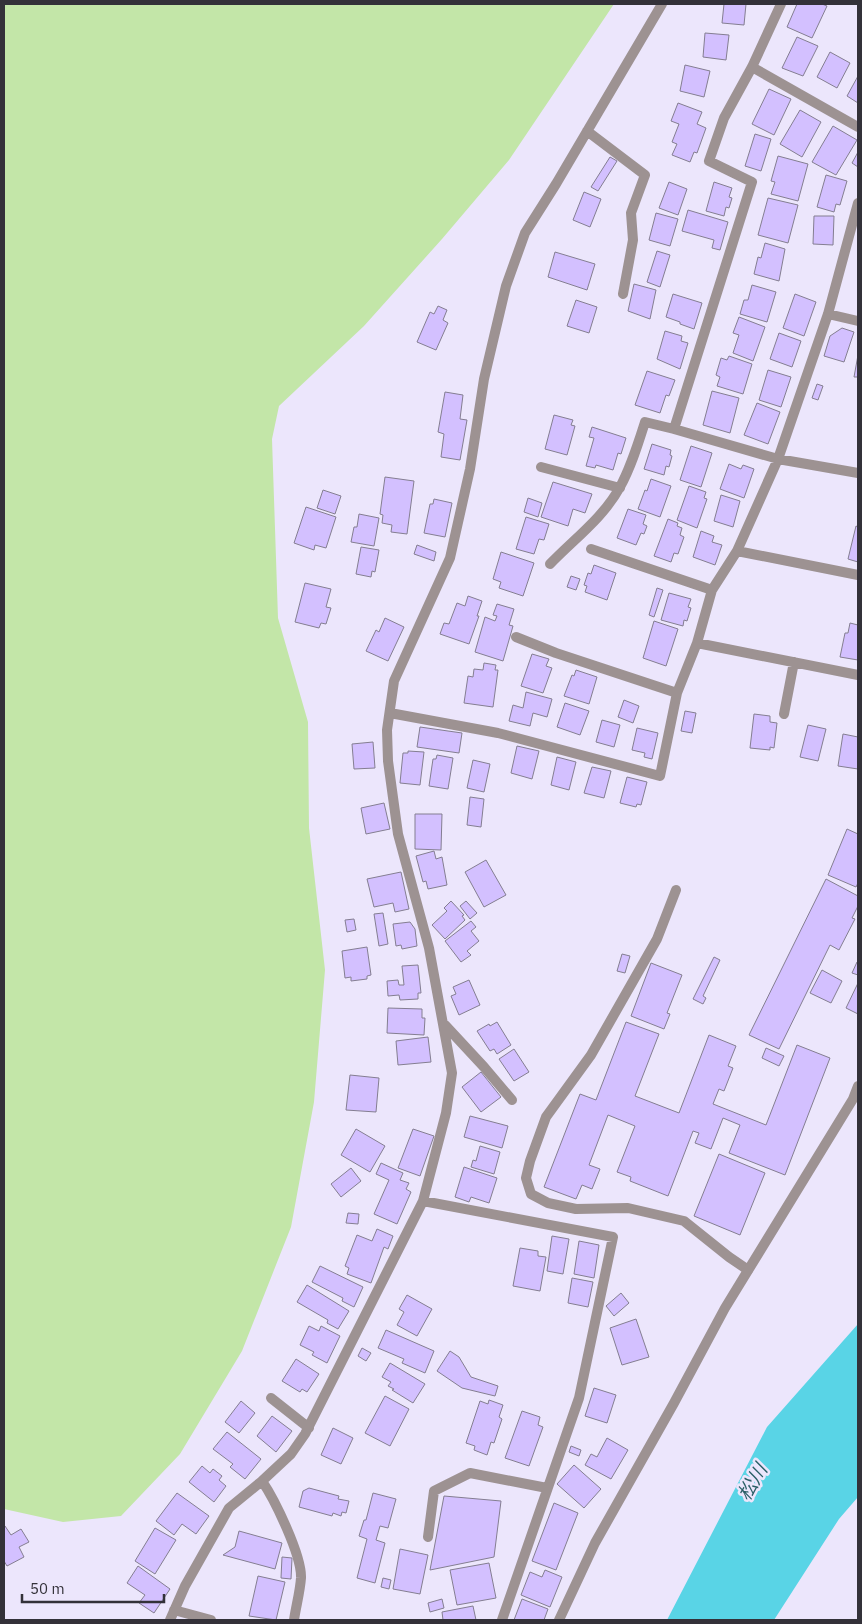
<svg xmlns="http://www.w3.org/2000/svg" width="862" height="1624" font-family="'IBM Plex Sans','Noto Sans JP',sans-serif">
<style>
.green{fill:#c3e6a8}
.water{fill:#59d4e6}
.building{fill:#d3c0ff;stroke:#847e91}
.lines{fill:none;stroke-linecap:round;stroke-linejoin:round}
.lane{stroke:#9d9292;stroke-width:10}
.street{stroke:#9d9292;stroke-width:10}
.labels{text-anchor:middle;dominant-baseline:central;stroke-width:5;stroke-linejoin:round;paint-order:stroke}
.water-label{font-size:19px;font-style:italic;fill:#2b5f67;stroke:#ece6fc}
</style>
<rect width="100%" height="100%" fill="#ece6fc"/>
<path class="green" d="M4,4H614L509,160L442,239L364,326L279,406L272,439L278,618L308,722L309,828L325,970L314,1102L291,1227L242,1351L180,1454L121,1516L63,1522L4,1509Z"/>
<path class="water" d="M858,1324V1497L839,1519L774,1620H667L767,1427Z"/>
<path class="building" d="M724,4H746L744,25L722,23Z
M797,4H822L827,6L812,38L787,27Z
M705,33L729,35L726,60L703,57Z
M797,37L818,46L803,76L782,68Z
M830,52L850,63L837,88L817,77Z
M685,65L710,71L704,97L680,91Z
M858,76V103L847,96Z
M769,89L791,99L774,135L752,124Z
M678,103L702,112L697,124L706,128L697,153L694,152L690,162L672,155L677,144L672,142L679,124L671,121Z
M800,110L821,122L802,157L780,144Z
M833,126L857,140L836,175L812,162Z
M755,134L771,139L761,171L745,166Z
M858,152V167L852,163Z
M778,156L808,164L798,201L771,194L775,182L771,181Z
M610,157L617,161L598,191L591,187Z
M826,175L847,181L840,205L836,204L834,212L817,207Z
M669,182L687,189L678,215L659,208Z
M714,182L732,188L729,197L732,198L729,208L726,207L724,216L706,211Z
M584,192L601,199L590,227L573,220Z
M768,198L798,205L788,243L758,235Z
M688,210L728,222L720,250L712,248L714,240L682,231Z
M656,213L678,219L670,246L649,240Z
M814,216H834L833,245L813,244Z
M765,243L785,249L779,281L754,274L758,257L761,258Z
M657,251L670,255L660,287L647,282Z
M555,252L595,264L587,290L548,277Z
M634,284L656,290L650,319L628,311Z
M752,285L776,292L767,322L740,314L744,300H748Z
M673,294L702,303L694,329L680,324V322L666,317Z
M795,294L816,302L804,336L783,328Z
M576,300L597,307L589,333L567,326Z
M438,306L447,310L443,320L448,323L436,350L417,342L430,312L434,314Z
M739,317L765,327L753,361L733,353L739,335L733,333Z
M842,328L854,332L844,362L824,356L830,336Z
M665,331L682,336L681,341L688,343L680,369L657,359Z
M779,333L801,341L792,367L770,359Z
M858,355V377H854Z
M729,356L752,364L743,394L717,386L720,377L716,375L721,358L727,360Z
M768,370L791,377L781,407L759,400Z
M647,371L675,380L669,396L666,395L660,413L635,405Z
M817,384L823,386L818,400L812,398Z
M712,391L739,398L730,433L703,425Z
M445,392L463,395L460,419L467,420L460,460L441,457L444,434L438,432Z
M757,403L780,412L768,444L744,435Z
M554,415L573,420L571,425L575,426L567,455L545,449Z
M592,427L626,438L621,454L618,453L613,470L596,465L595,468L586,466L594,438L589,437Z
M652,444L671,450L670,455L672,456L669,467L666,466L664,475L644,469Z
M691,446L712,453L701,487L680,480Z
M729,464L741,469L743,465L754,469L744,498L720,489Z
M385,477L414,481L407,534L391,532L392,525L382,523L383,515L380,514Z
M651,479L671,486L660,517L638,509L645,490L647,491Z
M553,482L592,494L585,513L573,509L568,526L541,517Z
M689,486L706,492L704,498L707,499L697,528L677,520Z
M323,490L341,496L335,514L317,508Z
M721,495L740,501L733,527L714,521Z
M528,498L542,503L538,517L524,512Z
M434,499L452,503L445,537L424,533L430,504H433Z
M306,507L336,517L326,548L315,545L314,550L294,543Z
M628,509L646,515L643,524L647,526L644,534L641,533L636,545L617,538Z
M359,514L379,518L374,546L351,542L354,527H357Z
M526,517L549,524L544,540L539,539L534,554L516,549Z
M668,519L678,523L677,526L682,528L680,535L684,537L678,554L674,553L671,562L654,556Z
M856,526L858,527V562L848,559Z
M701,531L714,536L712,542L722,545L715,565L693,557Z
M417,545L436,552L434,561L414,554Z
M361,547L379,550L375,572L372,571L371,577L356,574Z
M501,552L534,563L523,596L499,588L501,582L493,579Z
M594,565L616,573L607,600L585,592L587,586L584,585L588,573L591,574Z
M571,576L580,579L576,590L567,587Z
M305,583L331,589L326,607L331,608L326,624L321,623L319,628L295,622Z
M657,588L663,590L654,617L649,615Z
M669,593L691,599L688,607L691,608L687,621L684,620L683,626L661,620Z
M468,596L482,601L477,616H479L469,644L440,634L444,623L449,624L457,603L465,606Z
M497,604L514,609L509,625L513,626L503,661L475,652L485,617L495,621L497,616L493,615Z
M385,618L404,627L388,661L366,651L376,630L379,632Z
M654,621L678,629L666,666L643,658Z
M850,623L858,625V660L840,657L845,633H848Z
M532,654L549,659L546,666L552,668L543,693L521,686Z
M484,663L496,665L495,670H498L493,707L464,703L468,676L473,677L474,669L483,670Z
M576,670L597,677L589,704L564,696L572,675L574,676Z
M526,692L552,699L547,717L533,713L530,726L509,721L513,705L523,708Z
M624,700L639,706L633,723L618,717Z
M565,703L589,711L580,735L557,727Z
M685,711L696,713L692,733L681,731Z
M754,714L770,716V722L777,723L774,748L770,747V750L750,748Z
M602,720L620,725L614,747L596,742Z
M808,725L826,729L818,761L800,757Z
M420,727L462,733L459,753L417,747Z
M637,728L658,733L652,759L644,757L645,753L632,750Z
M843,734L858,737V769L838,766Z
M373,742L375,768L354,769L352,744Z
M517,746L539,751L532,779L511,773Z
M408,751L424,752L420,785L400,783L403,753H408Z
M437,755L453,758L448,789L429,786L433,759H436Z
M557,757L576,762L569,790L551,785Z
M473,760L490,764L484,792L467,788Z
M592,767L611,771L604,798L584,793Z
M627,777L647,782L641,805L637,804L636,807L620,803Z
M470,797L484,799L481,827L467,825Z
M384,803L390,829L366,834L361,808Z
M415,814H442L441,850L415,849Z
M847,829L858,834V883L856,887L828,875Z
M434,851L436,859L442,857L447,885L428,889L426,881L423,882L416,856Z
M486,860L506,895L484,907L465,872Z
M401,872L409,909L395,912L393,903L374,907L367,879Z
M826,879L858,896V906L852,918L855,919L839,950L830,945L779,1049L749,1035Z
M451,901L464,915L462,916L465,920L445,939L432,925L447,911L444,908Z
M466,901L477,913L470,919L460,906Z
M383,913L388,944L379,946L374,914Z
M354,919L356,930L347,932L345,920Z
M471,921L476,927L471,931L479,941L467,951L471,955L461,962L445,941Z
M410,922L415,929L417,946L402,949L401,945L396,946L393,924Z
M367,947L371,975L367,976V979L351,981V977L345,978L342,951Z
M622,954L630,956L625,973L617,971Z
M714,957L720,960L703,996L706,998L703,1004L693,999Z
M857,962L858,963V975L852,973Z
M651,963L682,975L667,1013L670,1014L664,1029L631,1016Z
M418,965L421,993H418V999L400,1000L399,995L388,996L387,981L398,980L399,985H404L402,966Z
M822,970L842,981L831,1003L810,993Z
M469,980L480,1005L459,1015L451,996L456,994L453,987Z
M858,983V1014L846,1008Z
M388,1008L422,1009V1018H425L424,1035L387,1033Z
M497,1022L511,1045L497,1054L494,1049L490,1051L477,1031L489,1024L490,1026Z
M626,1022L659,1034L635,1096L679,1113L709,1035L736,1046L728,1066L733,1068L724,1091L719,1089L713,1104L766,1125L797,1045L830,1058L785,1175L729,1153L740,1125L723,1118L711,1149L695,1143L699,1133L693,1131L668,1196L630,1181L631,1177L617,1172L635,1126L608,1115L589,1165L600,1169L592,1189L582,1185L576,1199L544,1187L580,1094L596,1100Z
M428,1037L431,1062L398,1065L396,1041Z
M766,1048L784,1056L779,1066L762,1058Z
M514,1049L529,1072L514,1081L499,1059Z
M481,1072L501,1097L481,1112L462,1087Z
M350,1075L379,1078L376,1112L346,1110Z
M470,1116L508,1126L502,1148L464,1137Z
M356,1129L385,1146L370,1172L341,1155Z
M413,1129L434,1136L420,1176L398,1168Z
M480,1146L500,1152L494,1174L471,1167L473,1160L476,1161Z
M719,1154L765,1173L740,1235L694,1216Z
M381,1163L403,1173L400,1180L409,1183L406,1189L411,1192L397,1224L374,1214L389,1180L376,1174Z
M464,1167L497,1178L489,1203L471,1197L469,1202L455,1197Z
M351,1168L361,1181L341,1197L331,1184Z
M348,1213L359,1214L358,1224L346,1223Z
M377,1229L393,1236L388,1249L384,1247L371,1283L347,1274L349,1268L345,1266L357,1235L372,1241Z
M552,1236L569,1239L563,1274L547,1271Z
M579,1241L599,1245L594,1278L574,1274Z
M520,1248L538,1251V1256L546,1257L540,1291L513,1286Z
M320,1266L363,1287L354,1307L342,1301L343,1298L312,1282Z
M572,1278L593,1282L588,1307L568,1303Z
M307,1285L349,1311L338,1329L327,1323L328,1320L297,1302Z
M621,1293L629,1303L614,1316L606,1306Z
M407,1295L432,1309L417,1336L397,1325L404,1312L399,1309Z
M636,1319L649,1357L622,1365L610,1328Z
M309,1326L319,1331L321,1326L340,1336L327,1363L312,1355L314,1352L300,1345Z
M386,1330L434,1351L425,1373L402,1363L404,1359L378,1348Z
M362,1348L371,1353L366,1361L358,1356Z
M450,1351L459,1357L471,1377L498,1386L495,1396L462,1388L437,1371Z
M296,1359L319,1374L307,1392L302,1389L300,1392L282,1381Z
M390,1363L425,1384L413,1403L392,1390L394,1389L388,1386L391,1382L382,1377Z
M594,1388L616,1395L607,1423L585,1416Z
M385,1396L409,1409L390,1446L365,1433Z
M489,1400L503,1405L499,1417L502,1419L494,1443L491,1442L487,1455L474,1450L475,1446L466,1443L480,1401L488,1404Z
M241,1401L255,1413L239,1433L225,1422Z
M522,1411L540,1417L538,1425L543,1427L529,1466L505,1458Z
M272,1416L292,1431L276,1452L257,1436Z
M333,1428L353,1438L341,1464L321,1455Z
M227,1432L261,1459L245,1479L230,1467L233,1464L213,1449Z
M607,1438L628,1450L611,1479L585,1465L591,1454L597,1457Z
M571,1446L581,1450L579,1456L569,1452Z
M574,1465L601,1489L584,1508L557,1484Z
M202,1466L210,1473L213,1469L222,1476L219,1480L226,1486L214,1502L189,1482Z
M309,1488L339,1496L338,1499L349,1501L346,1513L342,1512L341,1516L333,1513L332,1516L299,1507L303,1491Z
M177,1493L209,1516L196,1534L182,1524L174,1535L156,1521Z
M373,1493L396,1499L388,1528L380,1526L376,1540L385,1543L375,1583L357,1578L367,1539L359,1536L364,1520H366Z
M444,1496L501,1501L494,1557L430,1570Z
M554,1503L578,1513L556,1570L532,1561Z
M4,1526H5L11,1535L21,1529L29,1542L19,1547L24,1557L7,1566L4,1561Z
M155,1528L176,1540L155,1574L135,1561Z
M239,1531L282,1543L275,1569L223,1555L235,1547Z
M400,1549L428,1555L420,1594L393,1589Z
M282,1557L292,1558L291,1579L281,1578Z
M489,1563L496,1598L457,1605L450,1570Z
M138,1566L170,1589L154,1613L139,1603L145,1595L127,1583Z
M545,1570L562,1577L550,1607L521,1595L530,1572L542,1577Z
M258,1576L285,1582L276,1620L249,1616Z
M383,1578L391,1580L389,1589L381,1587Z
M442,1599L444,1608L430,1612L428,1603Z
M522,1599L548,1609L544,1620H514Z
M473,1606L476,1620H443L442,1612Z"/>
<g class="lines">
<path class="lane" d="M676,890L657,939L591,1055L546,1117L530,1161L526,1178L531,1194L548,1203L576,1209L628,1208L684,1221L729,1257L748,1270"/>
<path class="street" d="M752,67L858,127
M587,131L645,175L631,213L633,240L623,294
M828,314L858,321
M674,429L752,182L709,161L724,118L752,67L781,4
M541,467L620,488
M591,549L712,590
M737,551L858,575
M550,564C573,540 604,517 620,487C631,467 638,444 645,422L674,429L778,459L858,473
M516,637L556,653L677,693
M697,643L858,675
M390,713L498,733L660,776L677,693L697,643L712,590L737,551L778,459L828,314L858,203
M784,714L794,662
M445,1025L484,1067L512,1100
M423,1201L613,1237L579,1398L502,1620
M271,1398L309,1428
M428,1537L434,1491L470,1473L547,1488
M174,1610L211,1620
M170,1620L185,1586L229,1508L262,1481
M294,1620C296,1606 300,1592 301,1578C302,1556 275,1500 262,1481L291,1454L305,1434L423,1201L446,1113L452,1073L429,948L398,834L388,761L387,730L394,681L450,558L470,469L484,379L506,286L525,233L556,184L662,4
M559,1620L595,1543L674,1403L725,1308L853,1099L858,1086"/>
</g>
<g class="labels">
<g class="water-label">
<text transform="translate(752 1482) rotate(-59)">松川</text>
</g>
</g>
<rect width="862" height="1624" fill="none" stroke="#333139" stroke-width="10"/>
<path d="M22 1594v8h142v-8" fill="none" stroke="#333139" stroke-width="2.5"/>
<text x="30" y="1594" font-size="15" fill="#333139" stroke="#ece6fc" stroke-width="4" paint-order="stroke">50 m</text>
</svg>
